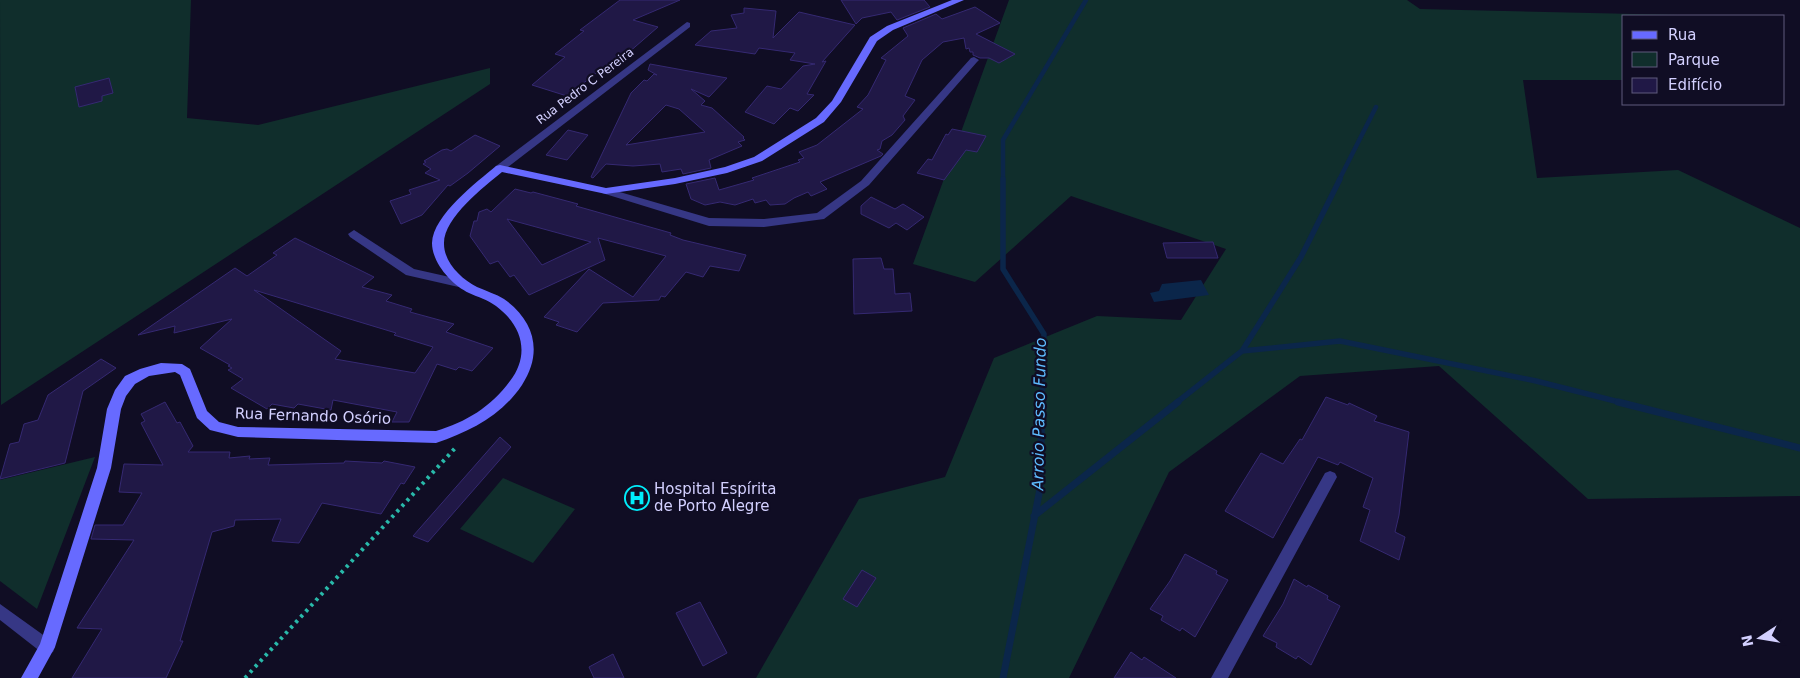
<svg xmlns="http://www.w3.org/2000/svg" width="1800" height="678" font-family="'DejaVu Sans',sans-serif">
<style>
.green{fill:#102e2c}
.water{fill:#0b264a}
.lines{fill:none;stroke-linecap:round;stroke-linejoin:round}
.stream-far2{stroke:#0b264a;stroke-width:4.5}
.stream-far1{stroke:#0b264a;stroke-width:5.5}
.stream{stroke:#0b264a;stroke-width:7}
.building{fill:#201846;stroke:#352972;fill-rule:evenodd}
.path{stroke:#29b9aa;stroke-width:4;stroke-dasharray:3 4.5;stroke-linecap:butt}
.street{fill:#363785;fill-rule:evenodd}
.secondary{fill:#676aff;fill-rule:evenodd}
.labels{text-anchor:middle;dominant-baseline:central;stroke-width:4.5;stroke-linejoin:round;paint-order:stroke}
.far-street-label{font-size:12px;fill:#d3d0ff;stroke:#100d24}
.street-label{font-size:15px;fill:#d3d0ff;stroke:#100d24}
.poi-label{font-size:15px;fill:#d3d0ff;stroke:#100d24;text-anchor:start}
.water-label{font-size:16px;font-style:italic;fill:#5ebcff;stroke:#100d24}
</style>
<rect width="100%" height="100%" fill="#100d24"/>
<path class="green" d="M0,0H191L187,118L258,125L490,68V84L1,405Z
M1009,0H1407L1420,9L1679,15L1680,16H1624V80H1523L1537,178L1678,170L1800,228V496L1588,499L1439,366L1300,376L1169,472L1069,678H756L859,499L945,477L994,358L1097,316L1181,320L1226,249L1071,196L975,282L913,264Z
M95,457L37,609L0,581V480Z
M503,478L575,509L533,563L460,529Z"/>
<path class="water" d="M1201,280L1209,295L1154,302L1150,293L1159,291L1162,284Z"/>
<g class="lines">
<path class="stream-far2" d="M1003,180V140L1086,0
M1339,180L1376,107"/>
<path class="stream-far1" d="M1003,179V269L1044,334L1042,403
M1242,351L1340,341L1536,381L1623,403
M1176,403L1242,351L1301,257L1340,179"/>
<path class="stream" d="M1618,402L1800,448
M1034,516L1178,402
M1003,678L1040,489L1042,402"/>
</g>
<path class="building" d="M620,0H680L633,20L658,27L628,53L621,57L618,56L567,96L532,85L565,57L555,54L584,31L580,30Z
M841,0H924L930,7L897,20L891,12L862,18L856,24Z
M975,7L1000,23L976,34L1015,54L999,63L989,58H980L973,55V52H970L969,48L966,49L964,38L943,42L922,60L905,96L915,100L903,116L905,120L892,135L882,141L880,149L877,150L883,154L881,156L820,182L827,189L811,196L808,192L794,198L785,204L770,205L766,200L755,203L753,199L735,205L720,202L705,205L691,199L686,184L715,178L719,190L754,180L752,178L800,162L798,160L804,158L799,152L817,145L863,109L857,107L868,95L886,60L881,58L908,36L903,28L936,14L942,19Z
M744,8L776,11L773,38L799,12L855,25L822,62L826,61L807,94L814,95L798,111L790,108L774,124L745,112L767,86L781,89L803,66L815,64L790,60L795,53L759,48L755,54L695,45L711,31L737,28L731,15L744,13Z
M650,64L727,78L709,97L691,89L705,101L701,105L712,108L744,137L743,138L745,140L738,142L742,146L709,160L711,168L683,174L681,169L662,172L660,164L633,166L606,164L593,178L591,177L631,93L644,80L647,81L654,74L657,75L648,70ZM666,105L679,109L705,132L626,145Z
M109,78L113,93L102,96V101L79,107L75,87Z
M952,129L986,136L977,152L966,150L944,180L917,173L928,159L932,160L946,134L948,135Z
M568,130L588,135L567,160L546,155Z
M475,135L500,146L468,173L450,186L448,185L422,215L401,224L390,201L411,194L409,190L440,180L425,173L431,169L423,164L426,162L424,161L442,150L447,149L451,151Z
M515,189L531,193L533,192L578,204L576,206L671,233L670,235L683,240L746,255L739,271L710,266L703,277L686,272L665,297L661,296L659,300L603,303L577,332L556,325L559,322L544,317L589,269L633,297L666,256L598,238L605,260L529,295L514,275L510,277L498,261L490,264L470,236L474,221H477L479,212L487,209L491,212ZM507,219L591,242L542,265Z
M871,197L895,209L903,204L924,217L907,230L896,223L889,228L861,214V206Z
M295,238L374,277L362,287L392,295L386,301L412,309L410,312L454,324L446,332L493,348L472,371L459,367L456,370L437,364L409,422H392L397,412L333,400L331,410L298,404L294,408L272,404L267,409L231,388L243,379L228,370L232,368L228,366L230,365L200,348L232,319L174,333L175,326L138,335L235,268L247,276L277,255L273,253ZM254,290L396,333L394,335L433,347L415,373L335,359L341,351Z
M1213,242L1218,258H1167L1163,243Z
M881,258L884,269H893L895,294L910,293L912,311L854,314L853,259Z
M101,359L116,368L83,391L65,463L0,479L10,444L19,442L24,424L38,420L48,395Z
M1326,397L1348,405L1349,403L1377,416L1374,421L1409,432L1399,515L1395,532L1405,537L1399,560L1360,541L1370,510L1363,507L1373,478L1340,462L1338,465L1318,457L1273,538L1225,511L1261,453L1283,464L1300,439L1302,440Z
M165,402L177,423L180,422L193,446L188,452H230L229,458L250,456L249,459L270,458L268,465L344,463L345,461L382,463L384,461L415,467L404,484L401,483L381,514L322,503L299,543L272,541L281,519L235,520L234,526L212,532L180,641H183L166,678H72L102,629L77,628L134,540L91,539L95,525H123L142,493L119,492L124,464L163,465L141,423L145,421L141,414Z
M500,437L511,447L428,542L413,536Z
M1185,554L1217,571L1216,574L1228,580L1195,637L1182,628L1180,631L1161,620L1163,616L1150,609L1170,581Z
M862,570L876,578L857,607L843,599Z
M1294,579L1307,587L1308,585L1328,596L1327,599L1340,606L1311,665L1298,656L1296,659L1276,647L1277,643L1263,636L1283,604Z
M700,602L727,653L703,666L676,613Z
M1131,652L1142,660L1144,657L1176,678H1114Z
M613,654L624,678H594L589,667Z"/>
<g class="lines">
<path class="path" d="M245,678L457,446"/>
<path class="street" d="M687,22L690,23V27L504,170H496L495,168L496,166Z
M974,57L979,60L977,62L869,185L824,219L764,227L709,226L602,193L601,191L606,188L709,218L764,219L817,213L861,181L971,58Z
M354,230L414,269L463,280L469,284L463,288L406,275L350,237L348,234Z
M1330,471L1335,473L1337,477L1228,678H1211L1325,473Z
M0,604L53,642L55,647L53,652L47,655L41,652L0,620Z"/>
<path class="secondary" d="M952,0H964L893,30L877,41L841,102L824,122L762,161L727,173L675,184L606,194L502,172C484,187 443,218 444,244C444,262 461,279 477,287C486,291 496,294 504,299C535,321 543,353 522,385C501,416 471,431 436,443L238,437L210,430L197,418L180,375L175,372L149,376L135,384L126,396L121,409L111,468L55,647L38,678H21L40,644L97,468L107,409L115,390L125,376L140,369L161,363L182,364L190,369L207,411L219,422L238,427L436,431C466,422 491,407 510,381C530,355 523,326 496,306C488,300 478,297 469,293C452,285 432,263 432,243C433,215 477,182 496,166L500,165L606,188L675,178L725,167L754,157L816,118L832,101L870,37L887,26Z"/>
</g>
<defs>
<symbol id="hospital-ring" viewBox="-11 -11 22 22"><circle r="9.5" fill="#100d24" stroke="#00edfb" stroke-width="1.5"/><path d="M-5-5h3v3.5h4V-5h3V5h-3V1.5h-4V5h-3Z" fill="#00edfb"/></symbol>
</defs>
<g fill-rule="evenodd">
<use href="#hospital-ring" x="623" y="484" width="28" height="28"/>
</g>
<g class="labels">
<g class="far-street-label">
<text transform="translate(585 86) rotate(-37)">Rua Pedro C Pereira</text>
</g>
<g class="street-label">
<text transform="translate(313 416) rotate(2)">Rua Fernando Osório</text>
</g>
<g class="poi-label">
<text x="654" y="489">Hospital Espírita<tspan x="654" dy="17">de Porto Alegre</tspan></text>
</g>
<g class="water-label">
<text transform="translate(1039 414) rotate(-89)">Arroio Passo Fundo</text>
</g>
</g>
<rect x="1622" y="15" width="162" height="90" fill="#100d24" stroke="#5e5b7c"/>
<rect x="1632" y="31" width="25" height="8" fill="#676aff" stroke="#5e5b7c"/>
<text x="1668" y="40" font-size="15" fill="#d3d0ff">Rua</text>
<rect x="1632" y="52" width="25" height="15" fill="#102e2c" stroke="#5e5b7c"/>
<text x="1668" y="65" font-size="15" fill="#d3d0ff">Parque</text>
<rect x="1632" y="78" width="25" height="15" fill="#201846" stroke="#5e5b7c"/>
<text x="1668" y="90" font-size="15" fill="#d3d0ff">Edifício</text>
<g transform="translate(1760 638) rotate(258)" stroke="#100d24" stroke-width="4" paint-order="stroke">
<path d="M0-4L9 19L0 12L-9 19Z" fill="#d3d0ff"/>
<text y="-8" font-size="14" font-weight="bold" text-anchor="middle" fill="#d3d0ff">N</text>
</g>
</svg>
